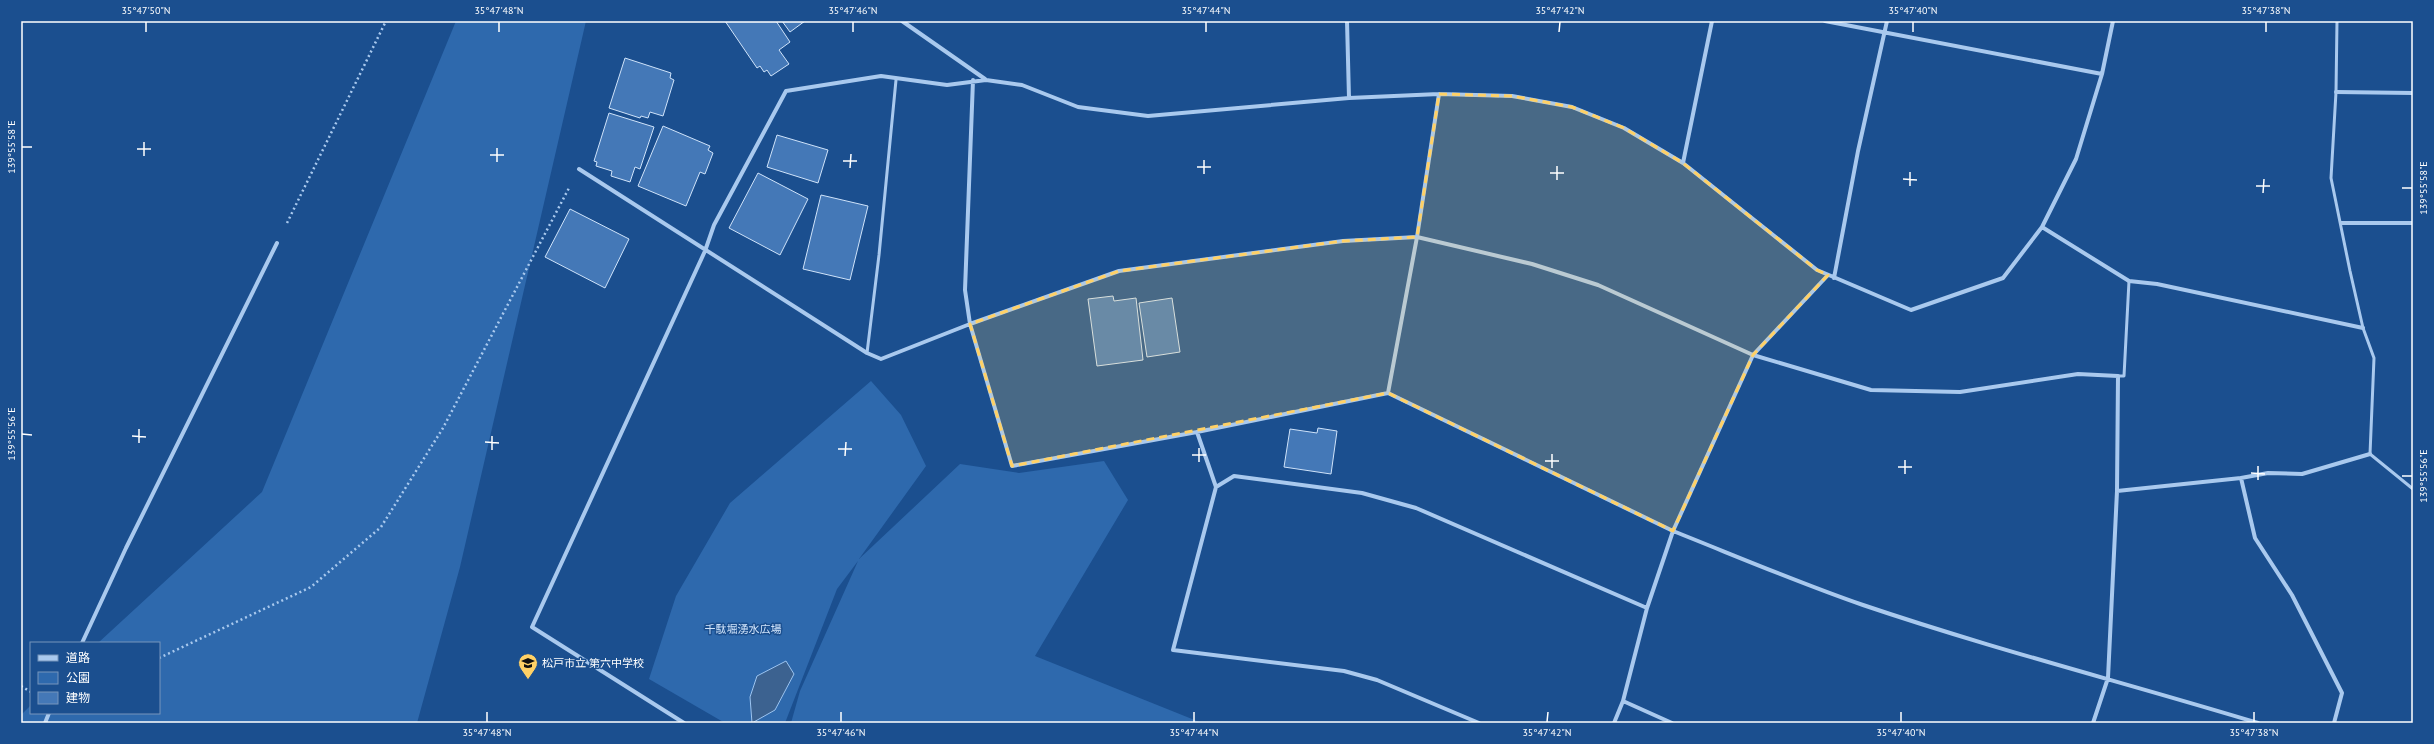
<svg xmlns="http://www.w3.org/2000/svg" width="2434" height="744" font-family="'PT Sans','Noto Sans JP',sans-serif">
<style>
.green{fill:#2e69ad}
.water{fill:#3c6290;stroke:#9cc4f0}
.building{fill:#4478b7;stroke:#cfe3fa}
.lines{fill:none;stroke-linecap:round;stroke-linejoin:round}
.path{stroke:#a9c9ee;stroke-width:2.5;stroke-dasharray:2 3;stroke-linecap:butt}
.service{stroke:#a9c9ee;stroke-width:3}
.minor{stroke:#a9c9ee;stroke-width:4}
.marked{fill:#ffd166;fill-opacity:0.2;stroke:#ffd166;stroke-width:3;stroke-dasharray:8 5;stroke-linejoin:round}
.ticks{fill:none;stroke:#fff;stroke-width:1.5}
.labels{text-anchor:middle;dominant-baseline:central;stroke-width:3;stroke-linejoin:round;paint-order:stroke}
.park-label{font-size:11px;fill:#cfe3fa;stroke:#1b4f8f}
.poi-label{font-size:11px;fill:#fff;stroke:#1b4f8f;text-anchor:start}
.neatline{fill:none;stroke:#fff;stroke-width:1.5}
.ticks-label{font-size:10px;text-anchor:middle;fill:#fff}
</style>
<rect width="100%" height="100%" fill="#1b4f8f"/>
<path class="green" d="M456,21H586L460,567L417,723H21V715L31,705V713H159V643H98L262,492Z
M871,381L901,415L926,466L859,559L960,464L1019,473L1104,461L1128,500L1035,656L1202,723H791L800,691L858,561L837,589L785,723H725L649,679L676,596L730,503Z"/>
<path class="water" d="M786,661L794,674L775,710L752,723L750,697L757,676Z"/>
<path class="building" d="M725,21H776L790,42L779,50L789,64L771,76L767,70L764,72L760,66L757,68Z
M782,21H805L790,32Z
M625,58L671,73L670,78L674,80L663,116L650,112L648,118L641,116L640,118L609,108Z
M609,113L654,127L640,169L635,167L630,182L611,176L612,171L596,166L597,162L594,161Z
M663,126L710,146L708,150L713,153L705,174L700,172L686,206L638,186Z
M777,135L828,150L818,183L767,167Z
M758,173L808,199L780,255L729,228Z
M821,195L868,206L850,280L803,269Z
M570,209L629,239L605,288L545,257Z
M1113,296L1114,301L1136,298L1143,360L1097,366L1088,299Z
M1172,298L1180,352L1147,357L1139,303Z
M1318,428L1337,431L1331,474L1284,467L1290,429L1317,433Z"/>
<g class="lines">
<path class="path" d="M287,223L386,21
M159,658L311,587L381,527L443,428L569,188
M21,686L31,692"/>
<path class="service" d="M2337,21L2336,92L2331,178L2350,271L2363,328L2374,358L2370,454L2413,489
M867,353L879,255L896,80
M2118,376H2124L2129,281"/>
<path class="minor" d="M902,21L985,79
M1347,21L1349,98
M1825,21L2102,74
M973,80L965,290L970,324L1012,466L1197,432L1388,393
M2336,92L2413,93
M1439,94L1417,237L1388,393L1673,531L1753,355L1828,275
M1683,163L1712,21
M579,169L867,353L881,359L970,324L1119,271L1343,241L1417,237L1532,264L1598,285L1753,355L1871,390L1960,392L2078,374L2118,376L2117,491L2241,478L2268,473L2302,474L2370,454
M2341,223H2413
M2042,227L2076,159L2102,74L2113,21
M1834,278L1858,151L1887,21
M1197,432L1216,487
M2241,478L2255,538L2292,595L2342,693L2334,723
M82,643L126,548L277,243
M45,723L49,713
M684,723L532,627L705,251L714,225L786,91L881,76L947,85L986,80L1022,85L1078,107L1148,116L1349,98L1439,94L1512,96L1572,107L1624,128L1683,163L1817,270L1911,310L2003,278L2042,227L2129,281L2157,284L2363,328
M1479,723L1377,680L1344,671L1173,650L1216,487L1234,476L1362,493L1416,508L1647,608
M1614,723L1623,701
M1672,723L1623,701L1647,608L1673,531C1736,556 1799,583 1863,605C1993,649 2126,683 2258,723
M2093,723L2108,678L2117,491"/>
</g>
<path class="marked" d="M1439,94L1512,96L1572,107L1624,128L1683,163L1817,270L1828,275L1753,355L1673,531L1388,393L1012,466L970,324L1119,271L1343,241L1417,237Z"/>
<path class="ticks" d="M146,32V22M499,32V22M853,32V22M1206,32V22M1559,32L1560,22M1913,32V22M2266,32V22M22,147H32M137,149H151M490,155H504M144,156V142M843,161H857M497,162V148M1197,167H1211M850,168L851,154M1550,173H1564M1204,174V160M1903,179L1917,180M1557,180V166M1910,186V172M2256,186H2270M2402,188H2412M2263,193L2264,179M22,434L32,435M132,436L146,437M485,442L499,443M139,443V429M838,449H852M492,450V436M1192,455H1206M845,456L846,442M1545,461H1559M1199,462V448M1898,467H1912M1552,468V454M2251,473L2265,474M1905,474V460M2402,476H2412M2258,480V466M487,722V712M841,722V712M1194,722V712M1547,722L1548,712M1901,722V712M2254,722V712"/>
<defs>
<symbol id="school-pin" viewBox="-11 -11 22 30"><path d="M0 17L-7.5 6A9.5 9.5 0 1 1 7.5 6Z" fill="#ffd166" stroke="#1b4f8f"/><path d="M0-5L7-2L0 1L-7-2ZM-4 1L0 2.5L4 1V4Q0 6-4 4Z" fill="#111"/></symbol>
</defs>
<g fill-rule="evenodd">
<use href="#school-pin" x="517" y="652" width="22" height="30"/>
</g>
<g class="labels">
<g class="park-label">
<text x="743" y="629">千駄堀湧水広場</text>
</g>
<g class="poi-label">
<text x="542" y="663">松戸市立 第六中学校</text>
</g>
</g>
<rect width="2434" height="744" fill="none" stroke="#1b4f8f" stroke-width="44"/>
<rect x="30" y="642" width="130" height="72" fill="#1b4f8f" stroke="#7695bc"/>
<rect x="38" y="655" width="20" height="6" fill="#a9c9ee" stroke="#7695bc"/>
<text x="66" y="662" font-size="12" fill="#ffffff">道路</text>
<rect x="38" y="672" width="20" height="12" fill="#2e69ad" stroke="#7695bc"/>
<text x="66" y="682" font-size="12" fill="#ffffff">公園</text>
<rect x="38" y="692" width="20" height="12" fill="#4478b7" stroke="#7695bc"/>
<text x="66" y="702" font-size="12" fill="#ffffff">建物</text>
<rect x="22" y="22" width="2390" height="700" class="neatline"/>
<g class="ticks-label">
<text x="146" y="14">35°47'50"N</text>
<text x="499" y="14">35°47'48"N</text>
<text x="853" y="14">35°47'46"N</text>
<text x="1206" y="14">35°47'44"N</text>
<text x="1560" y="14">35°47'42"N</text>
<text x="1913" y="14">35°47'40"N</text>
<text x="2266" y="14">35°47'38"N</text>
<text transform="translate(11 147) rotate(-90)" y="4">139°55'58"E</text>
<text transform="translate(2423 188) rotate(-90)" y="4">139°55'58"E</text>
<text transform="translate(11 434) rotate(-90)" y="4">139°55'56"E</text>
<text transform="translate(2423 476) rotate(-90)" y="4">139°55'56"E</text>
<text x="487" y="736">35°47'48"N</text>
<text x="841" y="736">35°47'46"N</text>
<text x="1194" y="736">35°47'44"N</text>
<text x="1547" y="736">35°47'42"N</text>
<text x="1901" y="736">35°47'40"N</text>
<text x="2254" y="736">35°47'38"N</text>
</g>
</svg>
